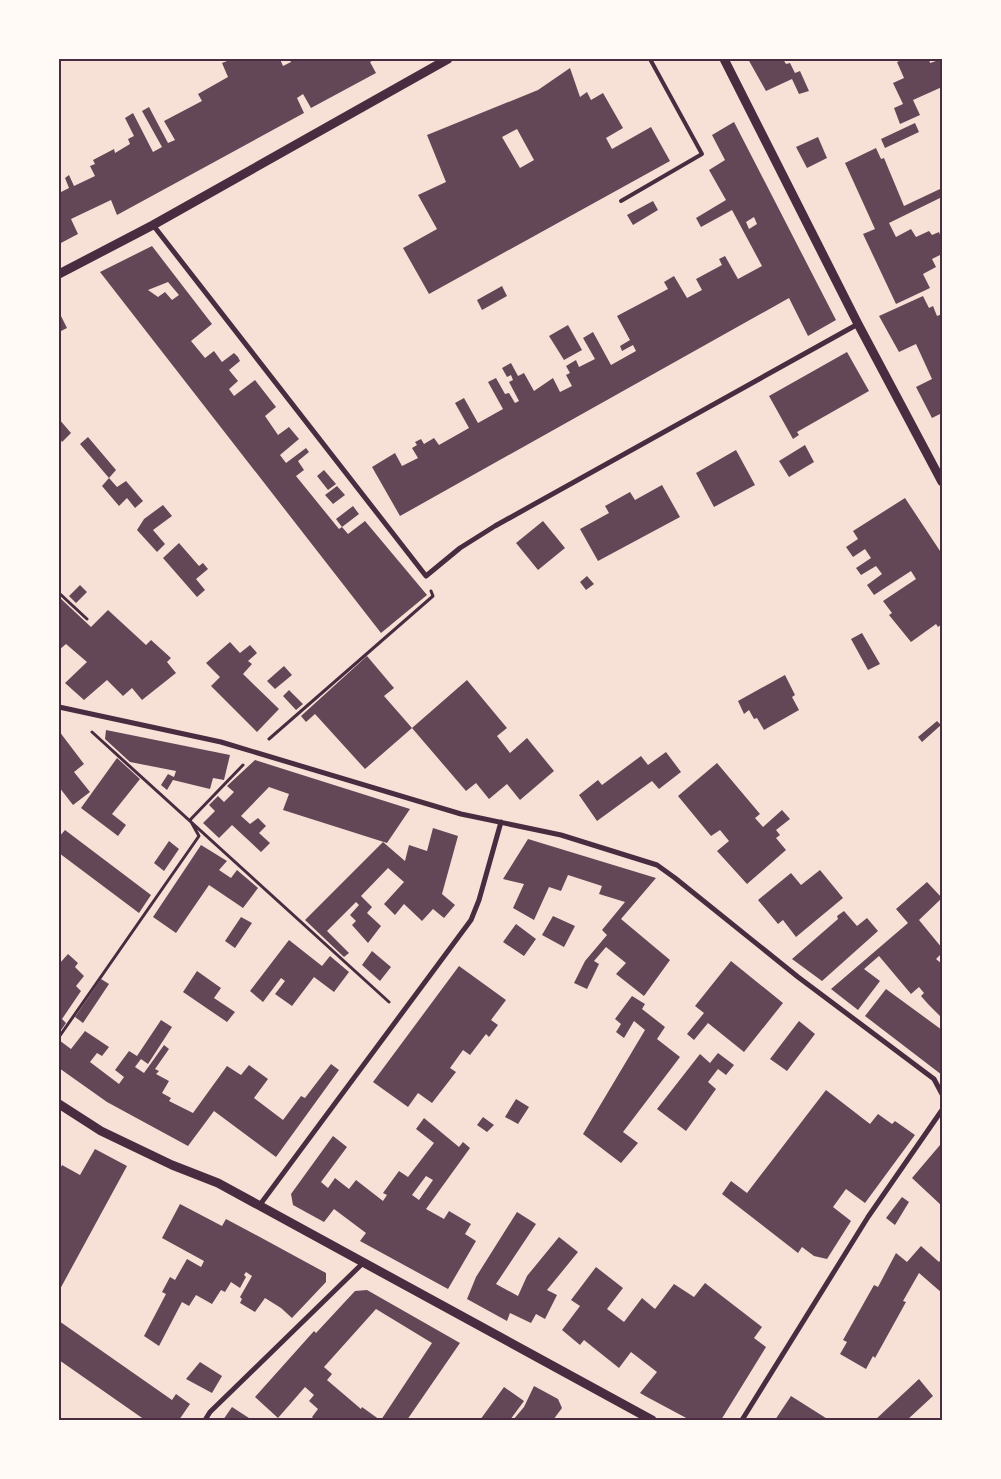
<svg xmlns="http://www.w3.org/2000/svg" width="1001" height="1479" font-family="Roboto,sans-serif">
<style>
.building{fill:#644757;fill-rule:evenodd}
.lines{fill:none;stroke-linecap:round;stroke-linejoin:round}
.path{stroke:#4a2c40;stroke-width:3}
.service{stroke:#4a2c40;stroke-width:4}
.minor{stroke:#4a2c40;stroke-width:5}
.tertiary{stroke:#4a2c40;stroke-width:9}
.neatline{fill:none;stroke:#4a2c40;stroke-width:2}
</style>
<rect width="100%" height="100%" fill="#f7e1d7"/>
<path class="building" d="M232,59H280L283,66L291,62L290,59H376L370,62L376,73L311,108L303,94L297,98L304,113L117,215L111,200L71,219L78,234L59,244V193L69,188L65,178L69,175L74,186L95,176L90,166L95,164L93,160L114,149L115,153L130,144L128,139L134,136L125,118L133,113L153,152L162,147L142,111L149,107L168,143L175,140L164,121L202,101L198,94L228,77L222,63Z
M748,59H783L786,64L790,63L795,73L800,71L809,91L799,94L792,79L766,91Z
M904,59H929L930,63L942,59V87L913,100L920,115L900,124L894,108L903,104L893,83L904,78L897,62Z
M570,68L580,97L587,92L591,100L603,93L623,128L606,138L612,149L651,127L670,161L429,294L403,248L437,229L418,195L446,182L427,135L538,90ZM517,129L534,160L520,168L502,137Z
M734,122L836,320L808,336L789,298L400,516L372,467L395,453L402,466L418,458L412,448L417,445L415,442L421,439L424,444L434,438L439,445L469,428L455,403L464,398L478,423L503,409L488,382L496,378L505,394L509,393L515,403L519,401L509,382L513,380L511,375L507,377L502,368L511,363L518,376L524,373L534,391L553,378L560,392L572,386L566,375L570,373L566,366L576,360L579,367L595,359L583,338L593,332L611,365L636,351L633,345L622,351L620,346L630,340L617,316L668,289L664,282L674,276L687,298L702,290L696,279L722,265L719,259L725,256L738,279L762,266L732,210L701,227L696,218L726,200L709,170L725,160L712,135ZM754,217L757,224L749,229L746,222Z
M915,123L919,132L885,148L881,139Z
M818,137L827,158L807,168L796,147Z
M876,148L881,159L884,158L904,206L940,189L942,193V197L889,223L896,237L911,229L916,237L929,231L932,235L939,232L942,240V254L932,259L936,267L923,274L930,288L896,304L863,234L875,229L845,163Z
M653,201L658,210L633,225L627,215Z
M152,246L212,324L191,341L205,358L214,351L222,362L234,353L238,357L240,361L229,370L238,381L229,389L234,396L255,380L276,407L265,416L278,435L289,427L299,439L280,455L286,463L306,448L309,452L298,461L304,470L296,476L339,529L342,527L348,534L365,521L427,595L381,633L100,272ZM168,282L179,295L172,300L165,292L158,297L148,290Z
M502,286L507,296L482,310L477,300Z
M923,296L929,308L933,306L937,316L942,314V413L932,418L916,387L932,379L916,344L899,352L879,316Z
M59,312L67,328L59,332Z
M568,325L582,350L564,360L549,336Z
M847,352L869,391L797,432L799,435L793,439L769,396Z
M59,419L71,433L62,442L59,437Z
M88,437L116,470L109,478L80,444Z
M805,445L814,462L789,477L779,461Z
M736,450L755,485L714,507L696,473Z
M324,470L336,484L328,490L317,476Z
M109,478L117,487L126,481L143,501L135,508L127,498L119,506L102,486Z
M662,485L680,517L598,561L580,529L609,513L605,506L630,492L635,500Z
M337,486L345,495L333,504L325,495Z
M905,498L942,554V624L938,627L936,624L911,642L889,615L892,613L883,601L916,579L911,571L874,595L867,585L882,574L876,566L861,575L856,568L871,558L865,549L853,557L846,547L858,539L853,531Z
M163,505L172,516L153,530L165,544L157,552L137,530L144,519Z
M353,506L359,514L342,527L336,519Z
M543,521L565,548L538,570L516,543Z
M179,543L199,566L203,563L208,569L196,579L205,590L197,597L163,558Z
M587,576L594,584L586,590L580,582Z
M80,585L87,592L76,603L69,596Z
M59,597L91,627L108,610L146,645L151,640L171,658L167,662L176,673L142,700L132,688L123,696L107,680L84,700L65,683L87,662L66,644L59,650Z
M862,633L880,664L868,670L851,639Z
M230,642L240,653L250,645L257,653L248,661L252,664L243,674L279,709L257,732L211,686L220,677L206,663Z
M367,656L394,688L384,696L412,728L365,769L315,714L306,722L301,716Z
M284,666L292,675L275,689L267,681Z
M785,675L795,695L792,697L799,710L764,730L757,718L754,719L749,710L744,714L738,701Z
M467,680L507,728L497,736L510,753L527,738L554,771L520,800L507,784L489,799L476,783L466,791L412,728Z
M289,690L303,704L296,710L283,696Z
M937,721L941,725L922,742L918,737Z
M106,730L230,755L224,780L213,778L210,789L173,780L167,790L161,785L168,774L174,777L176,771L130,762L105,739Z
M59,731L84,764L74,772L90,792L73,805L59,787Z
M666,752L681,772L659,789L652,781L597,821L579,795L598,780L602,785L641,756L648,765Z
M117,758L140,779L112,814L126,825L118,836L81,808Z
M255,760L296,773L410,809L387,843L283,810L289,794L269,787L241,816L250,824L258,818L266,826L259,833L270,843L261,852L232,825L219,838L203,823L215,811L209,805L218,796L224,802L234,792L227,786Z
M717,763L760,814L755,818L763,827L782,810L790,819L776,830L780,835L776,838L786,850L747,884L717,851L729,841L720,830L711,836L678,796Z
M433,828L458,836L442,894L455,905L444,918L433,909L422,921L404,904L395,915L384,904L404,882L388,868L361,896L372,907L367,913L381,926L368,943L352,925L356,921L350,915L359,905L356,902L327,931L349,953L344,957L305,920L383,842L405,861L409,845L427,851Z
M65,830L151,895L139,913L59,853V837Z
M528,839L656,878L621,919L670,960L644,996L616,974L626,963L606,947L594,961L599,964L587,989L574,983L585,961L607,935L602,930L625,902L599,894L602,886L568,875L561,891L549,887L534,920L513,908L524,884L503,879Z
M169,841L179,849L164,871L154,863Z
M201,845L227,861L219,870L231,878L237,870L258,888L243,908L209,885L176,933L153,917Z
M820,870L843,898L796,937L783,920L778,924L758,900L791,873L801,885Z
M927,882L942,898L919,920L942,948L941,954L936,959L942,964V1018L928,1004L921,996L924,993L919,987L911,994L879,956L864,969L880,981L858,1010L831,989L908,923L896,909Z
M844,911L857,926L867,918L878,931L822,981L792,959L838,919L837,916Z
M553,916L575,926L564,947L542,935Z
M241,917L252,923L235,948L225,941Z
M516,924L536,939L524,956L503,942Z
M289,940L322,966L330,956L349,972L334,992L314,977L292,1006L275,994L285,981L281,978L263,1002L250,991Z
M372,951L391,967L380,981L362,965Z
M68,954L78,963L75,967L84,976L76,986L81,991L62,1019L66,1023L59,1033V964Z
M731,961L783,1003L744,1052L708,1023L694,1040L687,1034L704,1013L695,1006Z
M459,966L506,1000L491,1020L498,1025L489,1037L486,1034L470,1055L463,1050L450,1068L456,1072L432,1103L418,1093L408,1107L373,1082Z
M197,971L221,988L214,998L235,1012L227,1022L183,992Z
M101,979L109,984L83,1023L75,1017Z
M886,989L942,1030V1075L865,1016Z
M632,996L645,1004L642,1009L665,1027L657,1039L680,1057L623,1132L638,1143L621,1163L583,1134L645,1030L634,1021L624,1038L616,1032L621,1024L615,1019Z
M161,1020L172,1027L148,1064L141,1059L135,1067L144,1073L164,1045L169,1049L155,1069L159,1071L156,1074L169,1081L162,1093L171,1098L169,1101L193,1113L227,1066L241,1075L249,1065L268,1079L254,1098L283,1120L301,1096L305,1098L331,1064L339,1070L276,1157L214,1111L188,1146L107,1102L59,1068V1040L71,1049L85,1031L109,1047L102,1056L97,1053L90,1062L119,1084L124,1077L115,1070L129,1051L137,1056Z
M799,1021L815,1034L787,1071L770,1059Z
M718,1053L734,1065L726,1075L718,1069L708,1082L716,1089L686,1131L657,1109L700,1054L710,1063Z
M826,1090L870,1124L878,1114L892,1124L895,1121L915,1135L865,1203L846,1189L833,1207L851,1221L827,1259L814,1256L802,1247L798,1253L722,1194L731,1181L747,1193Z
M516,1099L529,1107L518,1124L505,1117Z
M483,1117L494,1125L487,1132L477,1125Z
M424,1118L459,1147L463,1142L470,1148L426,1209L444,1219L449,1211L471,1224L465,1234L476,1241L448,1289L360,1241L366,1233L334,1209L324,1222L293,1205L291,1194L333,1136L347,1147L321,1182L328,1188L335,1178L349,1189L356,1180L383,1201L387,1195L383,1193L399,1171L408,1177L434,1143L416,1129ZM426,1176L433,1180L419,1200L412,1195Z
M940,1145L942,1147V1206L912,1178Z
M95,1149L127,1166L59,1291V1171L62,1165L80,1175Z
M902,1197L909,1202L895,1225L886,1218Z
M180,1204L222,1226L226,1219L258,1236L326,1273V1282L292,1318L281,1308L265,1298L255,1312L240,1303L242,1299L240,1297L252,1276L246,1272L244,1275L246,1277L240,1288L231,1282L225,1292L221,1290L212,1304L196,1295L189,1306L182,1302L159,1346L144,1336L166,1294L162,1292L170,1277L175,1280L187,1259L201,1267L204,1261L162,1238Z
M517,1212L536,1224L496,1284L518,1296L527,1276L559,1237L578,1252L547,1290L557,1295L545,1319L536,1314L531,1323L510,1313L507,1321L467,1299L476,1277Z
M921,1246L939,1262L942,1258V1293L919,1273L903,1301L906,1302L875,1358L873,1356L866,1369L840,1354L847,1342L843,1340L874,1285L878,1287L896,1253L907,1262Z
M596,1267L623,1288L607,1309L624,1322L642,1298L655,1309L674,1284L694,1297L705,1283L762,1327L754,1338L766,1347L721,1420H690L647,1397L640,1393L657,1372L631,1352L619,1368L584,1340L580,1345L562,1330L580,1306L571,1300Z
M367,1290L460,1343L407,1420H381L432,1343L376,1309L324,1367L332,1374L327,1380L361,1409L362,1407L380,1420H315L312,1417L318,1409L309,1401L314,1395L305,1387L278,1418L255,1397L314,1331L316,1333L355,1291Z
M59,1321L172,1400L176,1394L190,1404L179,1420H145L59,1360Z
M200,1362L222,1376L212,1393L186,1379Z
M919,1379L933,1396L907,1420H875Z
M534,1386L558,1399L562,1408L553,1420H513L524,1407Z
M504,1387L524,1401L510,1420H480Z
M791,1396L829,1420H775Z
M232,1407L252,1420H223Z"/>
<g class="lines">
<path class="path" d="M59,593L87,619
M92,732L389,1002
M269,739L433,596L431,591
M59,1037L199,836L190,820L243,765"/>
<path class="service" d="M621,201L702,154L650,59"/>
<path class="minor" d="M153,225L426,576L460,548L495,526L858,324
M59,707L221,742L461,814L561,835L657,865L675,878L798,977L934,1079L942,1094
M259,1206L471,920L479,900L501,822
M205,1420L210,1412L364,1262
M742,1420L868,1217L942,1110"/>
<path class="tertiary" d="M724,59L858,324L942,482
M59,274L153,225L448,59
M59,1104L101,1131L172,1165L218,1183L652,1420"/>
</g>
<rect width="1001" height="1479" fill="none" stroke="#fffaf5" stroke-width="120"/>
<rect x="60" y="60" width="881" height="1359" class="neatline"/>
</svg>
